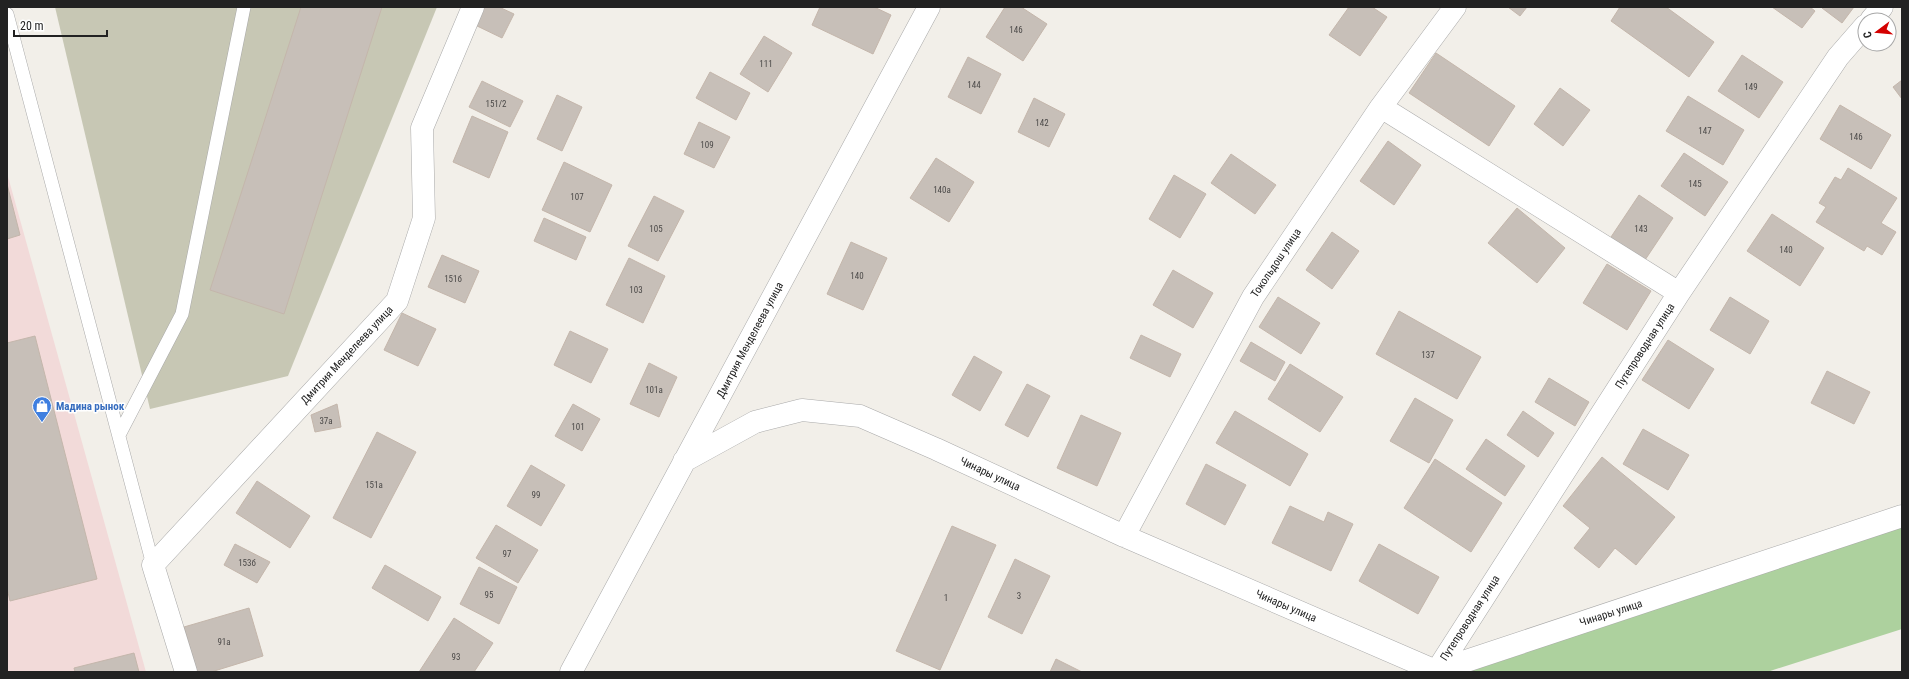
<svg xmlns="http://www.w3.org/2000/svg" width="1909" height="679" font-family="'Roboto Condensed',sans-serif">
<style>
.commercial{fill:#f2dad9}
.construction{fill:#c7c7b4}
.forest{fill:#add19e}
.building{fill:#c7bfb8;stroke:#c4b6ab}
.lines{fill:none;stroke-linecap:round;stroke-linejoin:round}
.lane-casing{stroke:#a9a9a9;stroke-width:14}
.street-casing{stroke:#a9a9a9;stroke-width:23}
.lane{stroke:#fff;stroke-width:13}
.street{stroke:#fff;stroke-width:22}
.labels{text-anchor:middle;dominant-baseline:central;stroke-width:3;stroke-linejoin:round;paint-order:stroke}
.number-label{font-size:9px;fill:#4b4948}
.street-label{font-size:11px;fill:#222;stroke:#fff}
.shop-label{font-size:11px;font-weight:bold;fill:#366cbe;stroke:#fff;text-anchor:start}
</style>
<rect width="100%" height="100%" fill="#f2efe9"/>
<path class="commercial" d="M7,173L146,672H7Z"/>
<path class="construction" d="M55,7H437L288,376L150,409Z"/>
<path class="forest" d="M1902,525V629L1767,672H1457Z"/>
<path class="building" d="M301,7H382L284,314L210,290Z
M481,7H499L514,14L502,38L473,24Z
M820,7H874L891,15L873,54L812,25Z
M1005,7H1021L1047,24L1023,61L986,37Z
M1349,7H1372L1387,17L1360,56L1329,35Z
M1508,7H1527L1520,16Z
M1620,7H1666L1714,42L1689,77L1611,21Z
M1772,7H1810L1815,11L1802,28Z
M1823,7H1854L1842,23L1822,8Z
M764,36L792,53L768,92L740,74Z
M1436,53L1515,106L1489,146L1409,93Z
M1742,55L1783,82L1759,118L1718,91Z
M968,57L1001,74L981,114L948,97Z
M710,72L750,93L736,120L696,98Z
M1902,80V99L1893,87Z
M482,81L523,101L510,127L469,107Z
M1560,88L1590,110L1563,146L1534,124Z
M557,95L582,107L562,151L537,139Z
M1688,96L1744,130L1723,165L1666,131Z
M1034,98L1065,114L1049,147L1018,132Z
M1840,105L1891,135L1871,169L1820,139Z
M472,116L508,132L489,178L453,162Z
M699,122L730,137L714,168L684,154Z
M1388,141L1421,165L1394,205L1360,181Z
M1684,153L1728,182L1705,216L1661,186Z
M1231,154L1276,185L1255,214L1211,183Z
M936,158L974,182L949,222L910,198Z
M564,162L612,185L590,232L542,210Z
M1848,168L1897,198L1881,223L1896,232L1882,255L1867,246L1864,251L1816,222L1826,207L1819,203L1835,177L1841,180Z
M1174,175L1206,194L1180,238L1149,219Z
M7,184L20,235L7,239Z
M1639,195L1673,218L1643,263L1609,240Z
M654,196L684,211L658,261L628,246Z
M1517,208L1565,248L1537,283L1488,243Z
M1772,214L1824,248L1800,286L1747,251Z
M544,218L586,237L576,260L534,241Z
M1332,232L1359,251L1332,289L1306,270Z
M851,242L887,258L863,310L827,294Z
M442,255L479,271L465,303L428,287Z
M629,258L665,276L643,323L606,305Z
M1607,264L1651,291L1627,330L1583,303Z
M1173,270L1213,293L1193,328L1153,305Z
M1278,297L1320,323L1301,354L1259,327Z
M1730,297L1769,321L1750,354L1710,330Z
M1399,311L1481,357L1457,399L1376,354Z
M402,313L436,329L418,366L384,350Z
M570,331L608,349L591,383L554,365Z
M1141,335L1181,354L1170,377L1130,358Z
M35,336L97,579L10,601L7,588V343Z
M1668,340L1714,369L1689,409L1642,380Z
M1251,342L1285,362L1275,381L1240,361Z
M974,356L1002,372L980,411L952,395Z
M649,363L677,377L659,417L630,404Z
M1290,364L1343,397L1320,432L1268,399Z
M1827,371L1870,392L1854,424L1811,403Z
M1549,378L1589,402L1575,426L1535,402Z
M1027,384L1050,396L1028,437L1005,425Z
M1415,398L1453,420L1429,463L1390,441Z
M337,404L341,427L315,432L311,415Z
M573,404L600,419L582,451L555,436Z
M1235,411L1308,454L1290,486L1216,443Z
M1523,411L1554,433L1538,457L1507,435Z
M1081,415L1121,433L1097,486L1057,468Z
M1643,429L1689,455L1668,490L1623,464Z
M377,432L416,452L371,538L333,518Z
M1486,439L1525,466L1505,496L1466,469Z
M1602,457L1675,517L1636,565L1615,548L1599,568L1574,548L1590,528L1563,506Z
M1435,459L1502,503L1471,552L1404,508Z
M1206,464L1246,485L1225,525L1186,504Z
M531,465L565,485L541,526L507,506Z
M257,481L310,516L290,548L236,513Z
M1290,506L1324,522L1328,512L1353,524L1331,571L1272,543Z
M496,525L538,550L518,583L476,558Z
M952,526L996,545L940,670L896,651Z
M235,544L270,562L257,583L224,565Z
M1379,544L1439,577L1418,614L1359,581Z
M1015,559L1050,576L1022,634L988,617Z
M385,565L441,597L428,621L372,588Z
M479,567L517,587L499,624L460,604Z
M249,608L263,656L211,672H197L184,627Z
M454,618L493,643L474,672H419Z
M134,653L139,672H75L74,668Z
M1056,659L1082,672H1050Z"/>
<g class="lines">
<defs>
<path id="lane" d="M7,14L153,565
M119,435L182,314L244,7"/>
<path id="street" d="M1871,20L1882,7
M1381,107L1679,293
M684,461L755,422L802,410L860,416L936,449L1124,536L1436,671L1902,516
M1124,536L1253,297L1381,107L1455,7
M186,672L153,565L397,301L424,218L422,128L473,7
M571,672L929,7
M1436,672L1679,293L1838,57L1865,26"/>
</defs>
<use href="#lane" class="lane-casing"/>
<use href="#street" class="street-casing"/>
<use href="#lane" class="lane"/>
<use href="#street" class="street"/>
</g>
<defs>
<symbol id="shop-pin" viewBox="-11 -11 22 30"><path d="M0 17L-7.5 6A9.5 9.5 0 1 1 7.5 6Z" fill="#3f7fe0" stroke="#fff"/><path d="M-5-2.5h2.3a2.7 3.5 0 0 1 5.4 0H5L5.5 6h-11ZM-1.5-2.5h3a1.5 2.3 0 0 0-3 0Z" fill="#fff"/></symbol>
</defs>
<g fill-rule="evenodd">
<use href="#shop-pin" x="31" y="395" width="22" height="30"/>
</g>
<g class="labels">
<g class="number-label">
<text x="1016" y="30">146</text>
<text x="766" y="64">111</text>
<text x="974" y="85">144</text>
<text x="1751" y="87">149</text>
<text x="496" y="104">151/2</text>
<text x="1042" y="123">142</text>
<text x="1705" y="131">147</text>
<text x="1856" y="137">146</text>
<text x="707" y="145">109</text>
<text x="1695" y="184">145</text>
<text x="942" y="190">140а</text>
<text x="577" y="197">107</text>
<text x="656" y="229">105</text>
<text x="1641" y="229">143</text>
<text x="1786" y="250">140</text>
<text x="857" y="276">140</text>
<text x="453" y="279">151б</text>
<text x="636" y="290">103</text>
<text x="1428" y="355">137</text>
<text x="654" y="390">101а</text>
<text x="326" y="421">37а</text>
<text x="578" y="427">101</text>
<text x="374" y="485">151а</text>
<text x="536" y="495">99</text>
<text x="507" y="554">97</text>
<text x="247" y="563">153б</text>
<text x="489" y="595">95</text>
<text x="1019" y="596">3</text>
<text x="946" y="598">1</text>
<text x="224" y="642">91а</text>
<text x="456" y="657">93</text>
</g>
<g class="street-label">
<text transform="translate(1276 263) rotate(-56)">Токольдош улица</text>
<text transform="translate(750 340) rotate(-62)">Дмитрия Менделеева улица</text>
<text transform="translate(1645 346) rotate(-57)">Путепроводная улица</text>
<text transform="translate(347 355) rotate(-47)">Дмитрия Менделеева улица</text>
<text transform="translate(990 474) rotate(25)">Чинары улица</text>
<text transform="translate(1286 606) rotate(23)">Чинары улица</text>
<text transform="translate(1611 613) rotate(-18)">Чинары улица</text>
<text transform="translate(1470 618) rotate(-57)">Путепроводная улица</text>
</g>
<g class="shop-label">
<text x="56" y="406">Мадина рынок</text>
</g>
</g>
<rect width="1909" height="679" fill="none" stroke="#222222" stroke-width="16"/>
<g transform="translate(1877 32) rotate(254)"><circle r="19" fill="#ffffff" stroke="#a7a7a7"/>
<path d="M0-3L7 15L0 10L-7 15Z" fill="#d40000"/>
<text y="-6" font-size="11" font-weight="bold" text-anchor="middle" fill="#222222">С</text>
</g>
<path d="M14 30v6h93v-6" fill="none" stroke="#222222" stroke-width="2"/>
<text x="20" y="30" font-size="12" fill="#222222" stroke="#ffffff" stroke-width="3" paint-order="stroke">20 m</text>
</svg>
